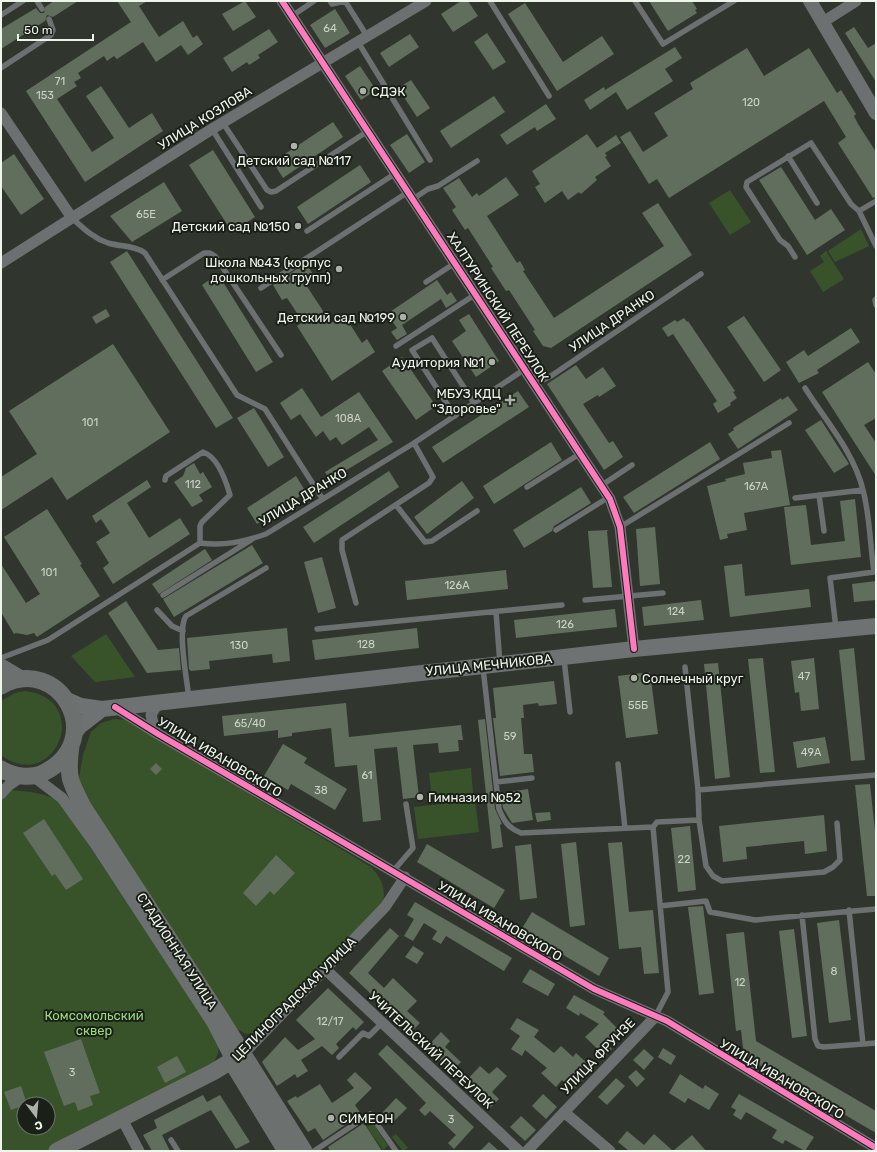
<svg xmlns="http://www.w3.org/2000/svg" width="877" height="1152" font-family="Rubik,sans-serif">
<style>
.green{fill:#38532a;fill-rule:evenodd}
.building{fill:#626e5d}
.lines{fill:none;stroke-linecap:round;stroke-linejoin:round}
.service{stroke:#6d7071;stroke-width:5.5}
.minor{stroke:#6d7071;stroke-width:11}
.tertiary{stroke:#6d7071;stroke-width:14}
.secondary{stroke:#6f7273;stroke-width:16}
.primary{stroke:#6c716f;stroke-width:17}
.cycleway-casing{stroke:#1a1f18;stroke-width:8}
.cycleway{stroke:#fd7abc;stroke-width:6}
.poi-dot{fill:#acb2a9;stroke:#1a1f18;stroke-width:1.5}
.labels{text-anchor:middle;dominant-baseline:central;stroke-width:4;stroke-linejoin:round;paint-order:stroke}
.number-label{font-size:11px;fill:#cbd3c8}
.poi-label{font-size:13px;fill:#eef5eb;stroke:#1a1f18;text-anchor:end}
.street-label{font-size:13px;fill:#eef5eb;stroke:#1a1f18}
.park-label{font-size:13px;fill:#9cda7d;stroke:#1a1f18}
</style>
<rect width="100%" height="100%" fill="#30362e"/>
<path class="green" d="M730,190L751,222L730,235L709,203Z
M861,229L869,246L835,262L828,251Z
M826,251L844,279L823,292L810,271L824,262L820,256Z
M106,634L135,677L95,682L71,656Z
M25,691C94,699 55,795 1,755V701L15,693Z
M114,719L125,720L371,867C381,877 386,888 383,903L257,1033L246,1034L237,1029L85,798L79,778L83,755L91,732L101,723Z
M471,768L473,793L432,798L429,773Z
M11,790C29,792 45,792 61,803L218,1041C221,1052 215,1063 205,1071L48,1151H1V804L2,798ZM24,1104H48V1128H24Z
M475,800L479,832L418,839L414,807Z
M373,1123L388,1146L383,1150L367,1127Z
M396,1134L408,1148L403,1151L392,1137Z"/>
<path class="building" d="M54,1H78L53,17L47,15L45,21L1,49V29L36,8L40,13H44L45,7Z
M117,1H147L139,6L159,37L183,21L193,38L197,35L203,44L188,55L181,45L156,62L143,42L117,59L114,56L107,61L104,56L78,73L81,78L74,82L77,86L57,99L92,152L114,138L86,96L101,86L129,128L152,113L163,131L85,182L26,91L131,22Z
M245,1L256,17L233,31L222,14Z
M461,1H468L478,16L453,32L441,14Z
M649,1H692L697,9L695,10L697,13L668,31Z
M525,3L563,62L602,36L614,54L557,91L508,14Z
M335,9L350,33L325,48L310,25Z
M854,27L868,48L876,43V82L845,33Z
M269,29L278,42L258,55L260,58L249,65L247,62L232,72L223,58Z
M487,33L506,62L493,70L474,42Z
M410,34L419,47L389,67L380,53Z
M675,47L682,58L665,69L673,81L627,110L616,92L590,110L584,100L604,87L605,90Z
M747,48L764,76L809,48L837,93L841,90L856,114L854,116L858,124L876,152V197L873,198L838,143L846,137L824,101L669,198L657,179L649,184L620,137L630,131L643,152L668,136L654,113L693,89L690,83Z
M360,66L376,90L361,100L345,76Z
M411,80L430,108L417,117L398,88Z
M494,96L505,112L451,148L440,131Z
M546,104L556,119L537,131L535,127L507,145L500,135Z
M333,122L343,137L283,178L273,162Z
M407,134L425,162L409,173L390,145Z
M587,134L597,148L616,135L621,143L605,153L607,156L605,157L611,166L595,177L597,180L581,194L579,192L568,200L562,191L545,203L535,187L540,184L532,171Z
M213,150L255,217L232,232L189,165Z
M14,154L44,199L21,215L1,186V163Z
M360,165L371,182L308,224L297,207Z
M781,167L815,220L831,209L845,230L807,255L759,180Z
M506,177L519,195L487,216L517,263L520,261L525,270L523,271L554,318L664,246L642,213L658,203L692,255L551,348L543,346L533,331L535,330L509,290L506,291L491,268L493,267L468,228L465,230L452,210L456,207L443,188L459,178L472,197L477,193L479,196Z
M164,182L182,211L132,242L110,216Z
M127,251L233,418L216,428L110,262Z
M306,263L316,279L306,285L331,323L344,315L362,343L367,339L375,352L332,381L297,326L303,322L287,298L282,300L273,285Z
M218,274L273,362L256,372L202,285Z
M437,280L447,295L451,292L457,301L446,308L441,299L402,325L407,334L397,340L391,332L397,328L387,314Z
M106,309L110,316L96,324L92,317Z
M469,314L499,361L476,377L452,341L466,331L459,320Z
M744,316L781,370L764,382L727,327Z
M684,318L687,322L688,321L735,391L733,392L737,398L730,403L731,405L718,413L713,404L717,401L673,334L668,337L662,328L675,320L677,322Z
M851,328L860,342L817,370L819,373L799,383L786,362L804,350L808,356Z
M113,344L170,432L67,500L52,477L1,510V477L37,454L9,411Z
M402,357L436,406L416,420L382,371Z
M868,362L876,374V418L864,425L876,443V476L822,392Z
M576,365L586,379L603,367L616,386L599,397L598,395L583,404L609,443L613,441L623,457L604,470L547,384Z
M302,388L321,417L359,392L393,442L330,480L325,472L378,440L369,427L342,445L336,437L330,441L323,431L316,437L300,414L291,420L280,403Z
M518,391L529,407L443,463L432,447Z
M788,396L798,410L738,449L728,434L734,430L733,428L781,398L782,400Z
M254,408L284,457L268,467L237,418Z
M821,420L849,464L834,473L805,430Z
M551,442L562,460L494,504L483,486Z
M710,442L720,459L634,513L623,497Z
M781,450L790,505L744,513L747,530L727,534L728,538L720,540L707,486L726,481L725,479L745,474L743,463L772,458L771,451Z
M194,463L200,474L203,472L212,487L199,495L203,501L192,507L174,482L183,476L186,468Z
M389,471L399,487L314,543L303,527Z
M296,476L306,492L257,524L247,508Z
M147,480L151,487L127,503L149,538L180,518L190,534L113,584L103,568L109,563L96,542L110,533L101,519L96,523L92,516Z
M462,481L474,498L427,534L414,517Z
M581,487L591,503L554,526L552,531L524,548L513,530Z
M855,499L861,557L791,565L784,507L806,505L811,545L845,541L840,501Z
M47,509L82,564L80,565L100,596L37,637L34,633L27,635L16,633L14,634L1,612V564L26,603L40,594L4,537Z
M655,527L660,584L640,586L636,529Z
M609,530L607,531L612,587L593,588L588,531Z
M252,545L263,563L174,617L163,599Z
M205,549L212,560L159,594L152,584Z
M322,557L336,608L318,613L304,562Z
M742,564L745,596L809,589L811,607L730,617L724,566Z
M506,570L508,589L407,600L405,581Z
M876,581V600L854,602L852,584Z
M701,600L704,620L644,626L642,607Z
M126,601L158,650L179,648L181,670L147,673L108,613Z
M615,609L617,627L516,638L514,620Z
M287,628L290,661L273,663L272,654L209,661L210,669L191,671L189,669L187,638Z
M417,628L419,648L315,660L312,640Z
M854,648L865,760L851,761L839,650Z
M763,658L775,772L760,773L748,659Z
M814,658L819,709L801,711L799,692L795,693L791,661Z
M718,663L730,777L715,779L704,664Z
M650,672L658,734L626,738L618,676Z
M554,681L557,704L539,706L538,703L523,705L524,718H521L524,754H532L534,772L500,776L493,718H496L493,688Z
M346,703L349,737L461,725L463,740H458L459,751L439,753L438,743L413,745L419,797L403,799L397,747L374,749L381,820L363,822L357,765L335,767L331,728L292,733V736L278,738V730L224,736L222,716Z
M485,719L495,809L502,824L500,825L503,847L492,849L478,720Z
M825,737L830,763L797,768L793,742Z
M283,744L307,758L304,763L347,789L335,810L291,784L288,790L264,776Z
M156,763L162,769L156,775L150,769Z
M870,784L876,840V896H867L855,785Z
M528,789L533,820L512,823L503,808L501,793Z
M550,812L551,820L537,822L535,813Z
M824,815L827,851L805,854L804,841L746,847L747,859L723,862L719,826Z
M44,819L83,879L66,890L55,874L52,876L23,833Z
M690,826L696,890L678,892L671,828Z
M576,842L585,925L570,927L561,844Z
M622,842L629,912L653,910L659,973L644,974L641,947L619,949L608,843Z
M427,844L505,890L494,908L417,862Z
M531,844L537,898L520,900L515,846Z
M276,855L295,873L274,895L270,891L256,906L243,893Z
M415,902L512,958L504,971L446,936L441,944L432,939L437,931L424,923L413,941L404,936L414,919L407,915Z
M703,906L714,993L699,995L688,907Z
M532,912L609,958L599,976L521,930Z
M839,920L851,1020L829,1023L817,923Z
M390,928L399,936L368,973L384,988L393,978L417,1001L407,1011L420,1023L411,1032L349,973Z
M794,929L807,1036L792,1038L779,931Z
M744,932L756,1041L876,1111V1133L744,1056L741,1030L736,1031L726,934Z
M413,946L424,953L417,964L405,957Z
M530,969L555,984L548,996L522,982Z
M328,988L364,1022L356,1030L353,1027L336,1044L339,1048L332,1055L322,1046L301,1060L308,1071L297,1078L295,1074L277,1086L262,1062L285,1037L298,1050L315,1039L296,1020Z
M574,995L605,1012L603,1014L620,1031L607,1044L612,1049L605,1056L585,1037L599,1024L580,1013L579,1016L566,1008Z
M517,1018L539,1030L534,1037L554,1053L561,1046L573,1057L576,1053L593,1069L573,1090L562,1080L556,1087L541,1073L547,1068L525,1050L522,1056L511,1049L520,1036L510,1029Z
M441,1032L450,1041L445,1047L461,1062L452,1071L427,1047Z
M81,1039L100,1093L90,1096L93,1105L78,1111L75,1102L64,1106L44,1052Z
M387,1045L474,1127L454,1149L448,1143L456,1135L430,1111L425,1116L419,1110L426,1103L378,1054Z
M663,1048L676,1056L671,1065L658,1057Z
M644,1049L654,1058L644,1070L633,1060Z
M177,1056L186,1072L165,1083L157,1067Z
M480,1066L489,1074L497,1067L507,1076L492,1092L499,1099L490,1108L464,1083Z
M636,1070L645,1079L637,1087L628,1077Z
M355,1072L372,1088L355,1105L361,1114L323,1140L315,1128L308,1132L287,1101L296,1096L297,1098L320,1084L332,1103L354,1088L347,1080Z
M680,1074L703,1089L705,1085L719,1094L709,1110L688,1098L685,1103L669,1093Z
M616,1078L625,1086L607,1105L598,1097Z
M21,1086L27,1104L11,1110L4,1092Z
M543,1094L557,1107L546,1119L532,1106Z
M739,1094L814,1137L805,1151L785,1140L783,1144L772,1138L777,1130L746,1112L741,1120L733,1115L736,1110L731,1107Z
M203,1095L207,1102L220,1095L250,1142L236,1149L211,1110L162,1135L170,1151H152L143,1135L157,1128L154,1120Z
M396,1098L407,1108L392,1123L382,1113Z
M521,1116L536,1130L525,1141L510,1127Z
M364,1123L382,1151H330L328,1147Z
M627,1131L644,1145L654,1134L673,1151H629L618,1142Z
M692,1135L706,1151H673Z
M489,1142L499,1151H480Z"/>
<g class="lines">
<path class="service" d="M37,1L42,9
M330,1L332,4L345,1
M345,1L367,36
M490,1L549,96
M635,1L663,44L734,1
M1,15L23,1
M292,16L314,1
M358,42L430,160
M1,68L51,35L53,30L49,19
M223,123L267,190L271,192L276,191L368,131
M212,129L261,207
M788,156L817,203
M413,199L428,189L438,186L477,161
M859,211L876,246
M72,218C83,228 93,238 108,243C121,247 134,245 145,253L237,395L265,409L322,498
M307,231L396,173
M795,257L788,246L780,240L746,187L747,182L811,143L851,204L859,211L876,201
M162,280L204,253H210L215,256L281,355
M426,282L455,263
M261,288L408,192
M876,299L875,300L876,305
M396,346L476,294
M535,384L551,376L701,274
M805,388C825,420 854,452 863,490C870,516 870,545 874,572L830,578L836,628
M455,416L412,350L432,338L474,403
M165,480L166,476L203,452C218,457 226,481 230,495L202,522L200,526V543C224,546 243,542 266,534L414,443L525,369
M602,485L632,465
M527,487L581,453
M819,495L824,531
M795,498L863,490
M396,505L425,542L432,541L477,511
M620,527L789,423
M556,530L609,497
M163,595L251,540
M585,600L663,593
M356,603L342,550V540L429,483L433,477L414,443
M157,610L172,626L183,631
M496,612L500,664
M317,629L562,605
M1,658L48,640L200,543
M564,659L570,712
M685,667L698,790L699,820L706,866L713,876L722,881L824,872L833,867L840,860L837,823
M483,668L499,809C504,821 508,828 521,833L653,827L657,822L699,820
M189,698C187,681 177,628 186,616L266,568
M618,764L625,828
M496,782L532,778
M698,790L876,775
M653,827L668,992L655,1017
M394,870L413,848L406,804
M660,906L706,901L710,912L755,920L876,909
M849,910L863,1044
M802,915L815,1039L818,1046L824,1047L876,1043
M339,1057L363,1033L369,1036L382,1023
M171,1140L178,1151
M314,1151L370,1114L396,1151"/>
<path class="minor" d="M282,1L610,499L620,527L634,649
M823,22L856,1
M1,113L72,218
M1,263L212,129L426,1
M115,707L158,734L594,989L667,1021L876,1148
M155,731L151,715L155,708L164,701
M33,776L62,798L95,844L212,1023L232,1062
M1,794L8,786L22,776
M325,969L519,1151
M243,1054L385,907L405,877
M564,1112L610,1151
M122,1119L139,1151
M527,1151L655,1017"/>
<path class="tertiary" d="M810,1L876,113"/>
<path class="secondary" d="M67,700L81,706L102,709L634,649L876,626
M75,732L80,726L102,709"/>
<path class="primary" d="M1,667L21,679
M1,686C59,653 108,739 45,772C32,779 14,777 1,769
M71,746C67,776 69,780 83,807L221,1019L304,1151
M232,1062L286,1151
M57,1151L213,1072L243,1054"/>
<defs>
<path id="cycleway" d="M282,1L610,499L620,527L634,649
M115,707L158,734L594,989L667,1021L876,1148"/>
</defs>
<use href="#cycleway" class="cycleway-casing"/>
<use href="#cycleway" class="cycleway"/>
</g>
<g class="poi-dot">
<circle cx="363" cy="91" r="4"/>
<circle cx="294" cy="146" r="4"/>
<circle cx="298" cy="226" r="4"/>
<circle cx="339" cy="269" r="4"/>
<circle cx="403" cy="317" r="4"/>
<circle cx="492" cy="362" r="4"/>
<path d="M508 394h4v4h4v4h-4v4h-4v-4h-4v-4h4z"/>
<circle cx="634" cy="678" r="4"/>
<circle cx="420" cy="797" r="4"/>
<circle cx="331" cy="1118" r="4"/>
</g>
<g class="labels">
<g class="number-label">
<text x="330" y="28">64</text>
<text x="60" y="81">71</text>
<text x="45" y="95">153</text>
<text x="751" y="102">120</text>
<text x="146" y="214">65Е</text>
<text x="348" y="418">108А</text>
<text x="90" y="422">101</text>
<text x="193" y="484">112</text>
<text x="756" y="486">167А</text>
<text x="49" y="572">101</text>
<text x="457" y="585">126А</text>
<text x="676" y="611">124</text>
<text x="565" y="624">126</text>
<text x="366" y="644">128</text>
<text x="239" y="645">130</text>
<text x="804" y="676">47</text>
<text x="638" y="705">55Б</text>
<text x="250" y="723">65/40</text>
<text x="510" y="736">59</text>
<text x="811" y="752">49А</text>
<text x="367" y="775">61</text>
<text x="321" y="790">38</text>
<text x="684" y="859">22</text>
<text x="834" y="971">8</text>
<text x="740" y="982">12</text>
<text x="330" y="1021">12/17</text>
<text x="72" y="1072">3</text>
<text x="451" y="1119">3</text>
</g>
<g class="poi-label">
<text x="371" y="91" text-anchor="start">СДЭК</text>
<text x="294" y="160" text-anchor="middle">Детский сад №117</text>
<text x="290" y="226">Детский сад №150</text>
<text x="331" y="262">Школа №43 (корпус<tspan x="331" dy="15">дошкольных групп)</tspan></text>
<text x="395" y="317">Детский сад №199</text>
<text x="484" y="362">Аудитория №1</text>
<text x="501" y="393">МБУЗ КДЦ<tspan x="501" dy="15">"Здоровье"</tspan></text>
<text x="642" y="678" text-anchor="start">Солнечный круг</text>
<text x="428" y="797" text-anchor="start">Гимназия №52</text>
<text x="339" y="1118" text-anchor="start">СИМЕОН</text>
</g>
<g class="street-label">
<text transform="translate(205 118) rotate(-32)">УЛИЦА КОЗЛОВА</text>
<text transform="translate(498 307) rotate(57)">ХАЛТУРИНСКИЙ ПЕРЕУЛОК</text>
<text transform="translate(612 321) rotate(-34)">УЛИЦА ДРАНКО</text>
<text transform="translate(303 497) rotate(-31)">УЛИЦА ДРАНКО</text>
<text transform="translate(489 665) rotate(-6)">УЛИЦА МЕЧНИКОВА</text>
<text transform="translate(220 757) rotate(31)">УЛИЦА ИВАНОВСКОГО</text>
<text transform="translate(500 921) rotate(31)">УЛИЦА ИВАНОВСКОГО</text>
<text transform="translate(177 951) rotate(57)">СТАДИОННАЯ УЛИЦА</text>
<text transform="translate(294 999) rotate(-45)">ЦЕЛИНОГРАДСКАЯ УЛИЦА</text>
<text transform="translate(431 1050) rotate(43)">УЧИТЕЛЬСКИЙ ПЕРЕУЛОК</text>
<text transform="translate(598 1056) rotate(-46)">УЛИЦА ФРУНЗЕ</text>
<text transform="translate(782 1079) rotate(31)">УЛИЦА ИВАНОВСКОГО</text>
</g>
<g class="park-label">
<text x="94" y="1015">Комсомольский<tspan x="94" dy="15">сквер</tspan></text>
</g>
</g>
<rect width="877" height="1152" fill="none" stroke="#eef5eb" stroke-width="4"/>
<g transform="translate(36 1116) rotate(164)"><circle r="19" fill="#1a1f18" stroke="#6f756c"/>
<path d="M0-3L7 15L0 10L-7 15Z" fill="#acb2a9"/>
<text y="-6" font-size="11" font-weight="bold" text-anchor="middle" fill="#eef5eb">С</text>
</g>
<path d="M18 34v6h75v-6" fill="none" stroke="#eef5eb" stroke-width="2"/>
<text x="24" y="34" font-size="12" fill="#eef5eb" stroke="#1a1f18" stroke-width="3" paint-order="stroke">50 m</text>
</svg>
